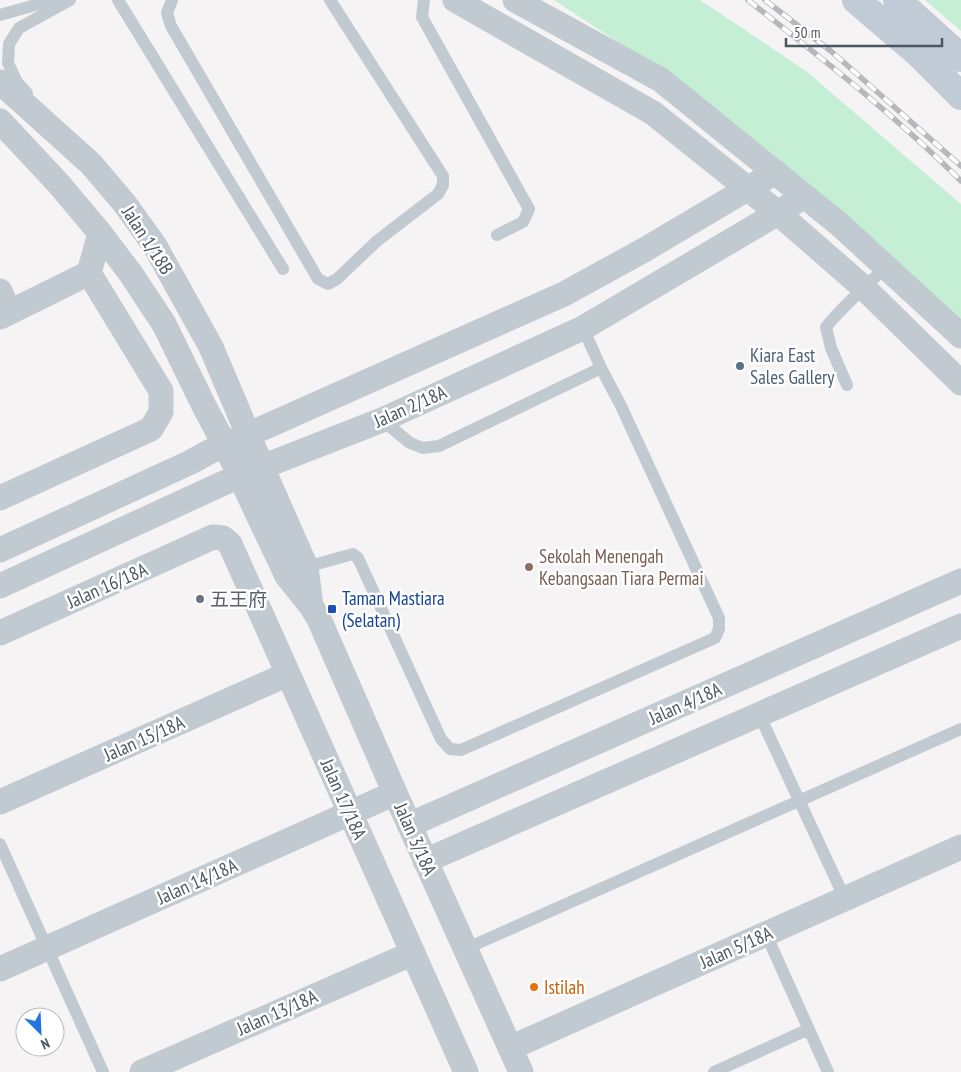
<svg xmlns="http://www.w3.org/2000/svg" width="961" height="1072" font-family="'PT Sans Narrow','Noto Sans SC',sans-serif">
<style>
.green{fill:#c4efd5}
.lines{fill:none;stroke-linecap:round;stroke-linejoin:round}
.lane{stroke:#c1cad1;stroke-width:12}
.street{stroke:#c1cad1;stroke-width:25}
.secondary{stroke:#c1cbd5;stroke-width:28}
.rail-casing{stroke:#b5b8bc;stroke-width:5.5}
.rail{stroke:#fff;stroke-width:4;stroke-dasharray:11;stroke-linecap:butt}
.service-dot{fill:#5c6f8a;stroke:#fff;stroke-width:2}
.education-dot{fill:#8d6e63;stroke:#fff;stroke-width:2}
.worship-dot{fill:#6b7280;stroke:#fff;stroke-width:2}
.transit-dot{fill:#1a4fb4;stroke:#fff;stroke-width:2}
.food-dot{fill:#e8710a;stroke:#fff;stroke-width:2}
.labels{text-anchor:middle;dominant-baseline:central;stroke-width:5;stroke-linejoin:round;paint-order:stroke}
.street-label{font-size:19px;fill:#4a5660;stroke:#fff}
.service-label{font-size:19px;fill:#4e5e75;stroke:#fff;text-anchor:start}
.education-label{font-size:19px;fill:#785e54;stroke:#fff;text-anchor:start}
.transit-label{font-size:19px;fill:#164399;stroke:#fff;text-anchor:start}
.worship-label{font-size:19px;fill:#5b616d;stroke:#fff;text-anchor:start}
.food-label{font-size:19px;fill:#c56008;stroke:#fff;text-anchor:start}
</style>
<rect width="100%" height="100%" fill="#f5f3f3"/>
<path class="green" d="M554,0H700L806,71L961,204V330L668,75Z
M925,0H961V31Z"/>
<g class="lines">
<path class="lane" d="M118,0L283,269
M172,0L167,13L171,26L318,279L328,284L337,279L377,241L438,194L443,185V176L330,0
M424,0L422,17L529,209L523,222L497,235
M0,15L53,0
M27,93L17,82L8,63L9,44L19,28L70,0
M847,385L831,348L826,327C844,305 865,287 886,267
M382,420L410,443L423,448L439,446L601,368
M306,567L353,554L358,558L441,739L450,749L461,750L715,638L719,629V618L621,406L601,368L583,328
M759,714L845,899
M0,844L103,1072
M766,934L828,1072
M465,949L961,729
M714,1072L809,1029"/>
<path class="street" d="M455,0L653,113L778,213L864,288L961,383
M515,0L661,80L839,224L961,336
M0,82L91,164L125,204L155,246L211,347L262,467L306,567L311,606
M0,121L58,183L100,233L131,274L164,324L205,408L225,445L287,576L311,606L319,619L395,793L521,1072
M0,291L9,312
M0,317L89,273
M0,498L151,429L161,412V391L89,273L100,233
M0,550L191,462L209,452L564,294L644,250L776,172
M0,586L239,476L382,420L583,328L778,213L804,196
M0,633L213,537L223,538L230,544L466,1072
M0,802L288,674
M409,825L961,581
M425,861L961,626
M0,969L395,793
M510,1048L961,847
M142,1072L413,953"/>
<path class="secondary" d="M856,0L918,53L961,96
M897,0L961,58"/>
<defs>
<path id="rail" d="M748,0C821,58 895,115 961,181
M765,0L832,52L961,166"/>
</defs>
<use href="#rail" class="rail-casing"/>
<use href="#rail" class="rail"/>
</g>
<circle class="service-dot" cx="740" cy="366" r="5"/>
<circle class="education-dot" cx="529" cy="567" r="5"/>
<circle class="worship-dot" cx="200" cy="599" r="5"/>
<rect class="transit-dot" x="327" y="604" width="10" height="10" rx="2.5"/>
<circle class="food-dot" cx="534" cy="987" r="5"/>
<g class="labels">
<g class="street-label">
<text transform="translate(148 240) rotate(57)">Jalan 1/18B</text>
<text transform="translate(410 406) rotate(-24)">Jalan 2/18A</text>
<text transform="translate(107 585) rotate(-24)">Jalan 16/18A</text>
<text transform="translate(685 703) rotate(-24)">Jalan 4/18A</text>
<text transform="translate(144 738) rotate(-24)">Jalan 15/18A</text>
<text transform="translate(344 799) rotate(66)">Jalan 17/18A</text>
<text transform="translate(416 839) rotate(66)">Jalan 3/18A</text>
<text transform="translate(197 881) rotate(-24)">Jalan 14/18A</text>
<text transform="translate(736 947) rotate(-24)">Jalan 5/18A</text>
<text transform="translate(277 1012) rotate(-24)">Jalan 13/18A</text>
</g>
<g class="service-label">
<text x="750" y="355">Kiara East<tspan x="750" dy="22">Sales Gallery</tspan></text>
</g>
<g class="education-label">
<text x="539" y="556">Sekolah Menengah<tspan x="539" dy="22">Kebangsaan Tiara Permai</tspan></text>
</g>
<g class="transit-label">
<text x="342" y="598">Taman Mastiara<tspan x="342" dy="22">(Selatan)</tspan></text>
</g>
<g class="worship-label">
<text x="210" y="599">五王府</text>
</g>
<g class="food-label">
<text x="544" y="987">Istilah</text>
</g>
</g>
<g transform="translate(40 1032) rotate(156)"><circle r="24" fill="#ffffff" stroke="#b7bbbf"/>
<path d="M0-4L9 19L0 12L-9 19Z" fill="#2075e1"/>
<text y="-8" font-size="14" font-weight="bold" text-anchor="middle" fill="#4a5660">N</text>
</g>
<path d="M786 38v8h156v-8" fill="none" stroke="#4a5660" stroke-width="2.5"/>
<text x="794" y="38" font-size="15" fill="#4a5660" stroke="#ffffff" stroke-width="4" paint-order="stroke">50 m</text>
</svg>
